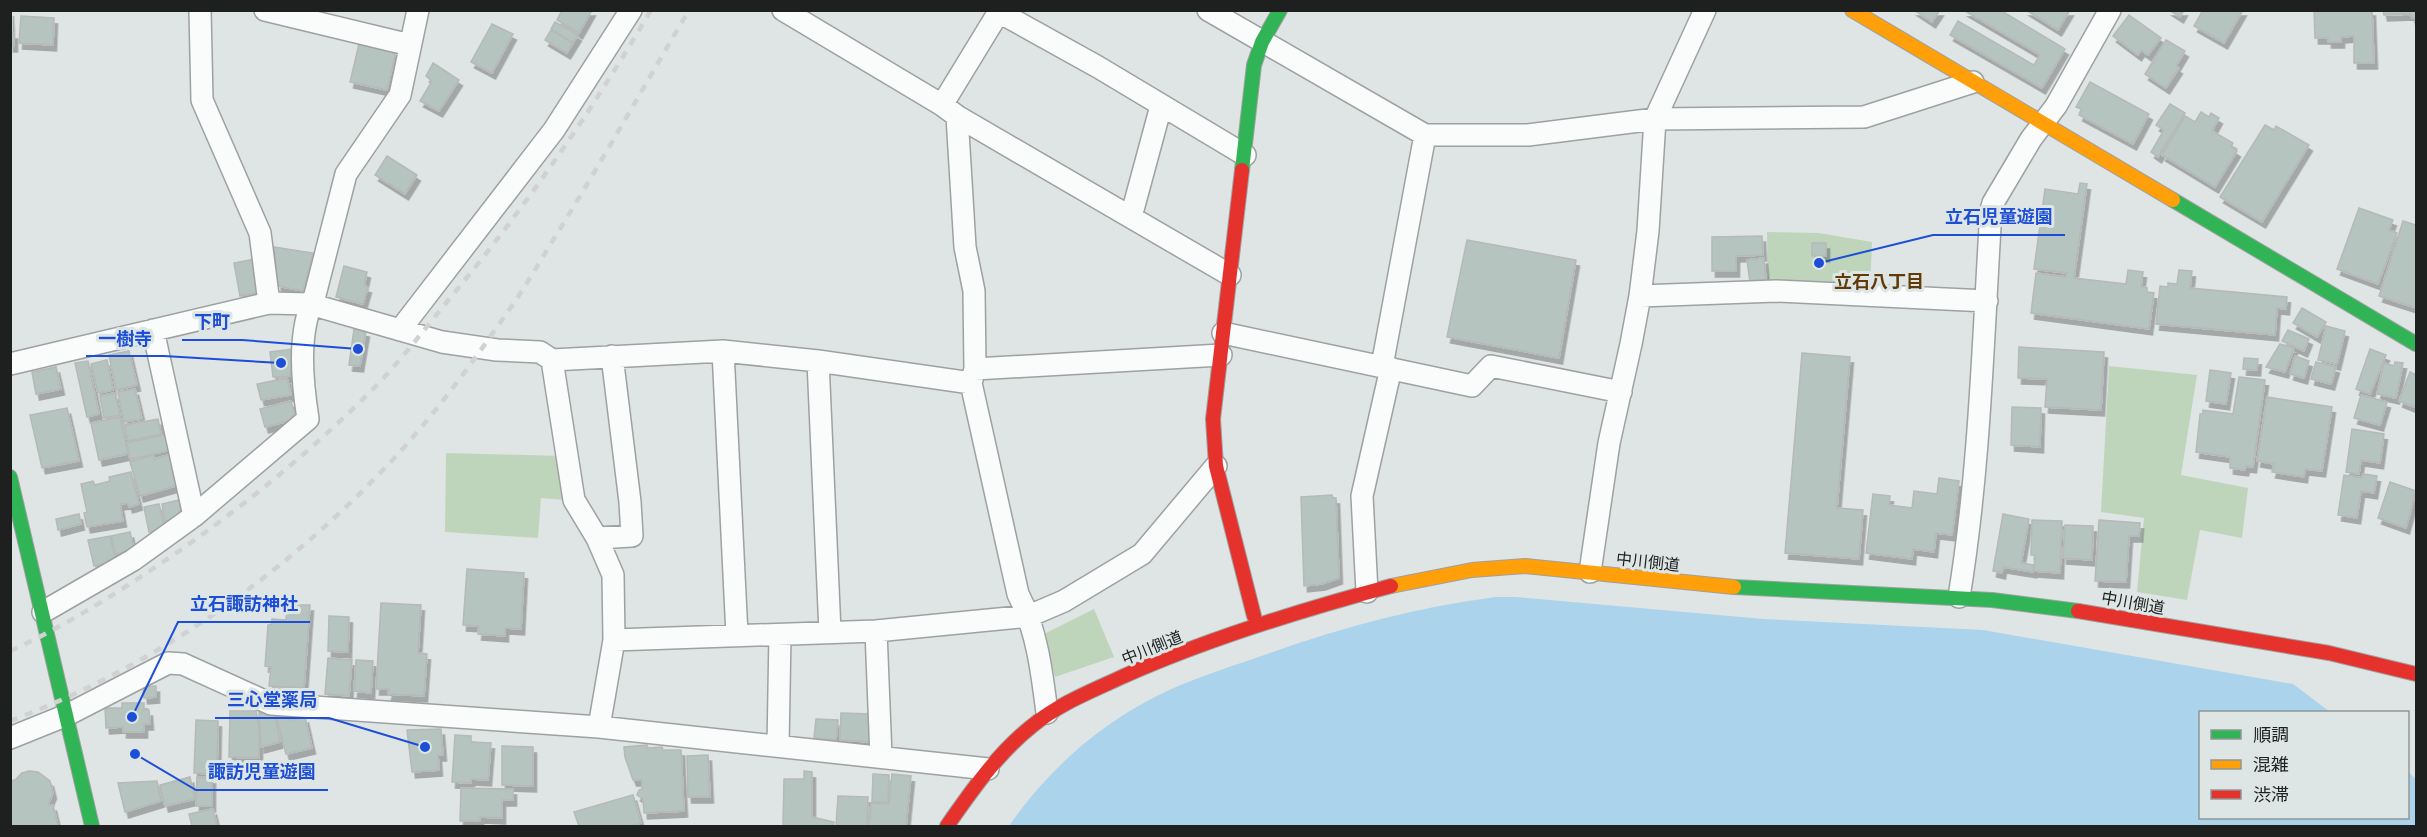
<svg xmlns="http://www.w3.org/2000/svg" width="2427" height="837" font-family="Roboto,'Noto Sans JP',sans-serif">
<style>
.green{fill:#bfd5bb}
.water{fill:#abd3eb}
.building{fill:#b5c4be;stroke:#b5b9b8;stroke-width:1.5;filter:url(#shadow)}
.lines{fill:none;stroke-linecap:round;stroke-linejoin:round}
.street-casing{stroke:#9ea1a1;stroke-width:24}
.fast-casing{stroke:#9ea1a1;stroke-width:16}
.slow-casing{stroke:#9ea1a1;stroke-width:16}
.jam-casing{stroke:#9ea1a1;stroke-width:16}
.street{stroke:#fafbfb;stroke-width:21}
.fast{stroke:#30b455;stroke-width:14}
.slow{stroke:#ff9f0a;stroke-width:14}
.jam{stroke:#e5322d;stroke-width:14}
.rail{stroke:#d1d1d1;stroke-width:4.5;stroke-dasharray:8 8;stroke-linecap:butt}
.labels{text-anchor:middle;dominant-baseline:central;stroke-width:6;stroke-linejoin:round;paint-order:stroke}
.street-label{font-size:16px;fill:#1d201f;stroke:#dde6e5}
.neighbourhood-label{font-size:18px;font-weight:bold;fill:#613a0a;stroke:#dde6e5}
.leader{fill:none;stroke:#1d4ed8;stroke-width:2}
.callout-dot{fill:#1d4ed8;stroke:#dde6e5;stroke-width:2}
.callout-label{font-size:18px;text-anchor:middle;font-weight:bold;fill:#1d4ed8;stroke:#dde6e5;stroke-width:6;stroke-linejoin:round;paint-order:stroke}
</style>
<defs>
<filter id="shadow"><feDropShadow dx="3.5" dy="6" stdDeviation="0" flood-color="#0004"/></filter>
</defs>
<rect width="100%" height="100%" fill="#dfe4e4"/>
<path class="green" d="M1767,232L1819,233L1872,242L1870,287L1768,283Z
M2109,366L2197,375L2181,475L2248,488L2242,538L2200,530L2187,600L2137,592L2144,518L2101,512Z
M446,453L563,456L566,500L541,498L538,538L445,532Z
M1094,609L1114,657L1055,677L1044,634Z"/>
<path class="water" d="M1496,597H1516L1763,619L1983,630L2293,684L2330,712H2200V818H2408V772L2416,779V826H1009C1049,768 1103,721 1167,691C1200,676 1236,665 1270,653C1343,627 1418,607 1496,597Z"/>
<path class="building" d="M10,10L11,33H14V46H10Z
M562,10H592L579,33L557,20Z
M1914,10H1940L1932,22Z
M2000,10L2065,49L2042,88L1950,35L1958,21L2034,65L2040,55L1965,11Z
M2026,10H2070L2058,30Z
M2169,10H2184L2180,17Z
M2203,10H2243L2224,43L2194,26Z
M2314,10H2372L2374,63H2354V36L2341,37V42H2328V38H2315Z
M2383,10H2416V18H2412L2411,14L2384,15Z
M2129,15L2161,38L2148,55L2141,50L2138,55L2113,36Z
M21,16L54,18L53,45L19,43Z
M555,22L578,35L573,43L551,29Z
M492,24L513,34L492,73L471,62Z
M551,30L573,43L567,53L545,40Z
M2166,40L2185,51L2176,66L2179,68L2166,88L2145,74Z
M359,44L396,52L387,90L350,82Z
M433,63L459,80L439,111L420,101L432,81L426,76Z
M2090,82L2149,114L2133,144L2079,115L2082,109L2076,107Z
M2170,104L2185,113L2158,157L2151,152L2164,130L2156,125Z
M2201,112L2209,117L2211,113L2219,118L2212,131L2233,143L2231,147L2237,151L2215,187L2162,155L2185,116L2195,122Z
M2265,125L2274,130L2276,126L2309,145L2262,222L2220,197Z
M387,156L417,175L405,194L375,175Z
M2080,183L2087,184L2074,278L2126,284L2128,270L2143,272L2141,287L2147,288V292L2154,293L2149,329L2031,313L2036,273L2066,277L2067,273L2034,269L2045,189L2078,194Z
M2359,208L2393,220L2389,230L2397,233L2378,284L2337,269Z
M2403,221L2416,225V308L2379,296Z
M1762,236L1763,255L1736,256V271H1712V237Z
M1467,240L1576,260L1559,358L1447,337Z
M1812,243H1826V256H1812Z
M274,247L313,253L303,291L278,286Z
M1764,258L1766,281L1750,283L1747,260Z
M255,259L261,292L240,296L234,263Z
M344,266L367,272L364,286L368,287L363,304L336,297Z
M2179,270L2192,271L2190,288L2287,297L2286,309L2277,308L2275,335L2156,324L2160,286L2168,287V283L2177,284Z
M2302,308L2326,322L2317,337L2293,323Z
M2326,326L2345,331L2337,364L2318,360Z
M354,329L366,331L360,366L349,365Z
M2288,330L2309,339L2304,351L2282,341Z
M2280,344L2294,348L2285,372L2266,367Z
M2019,347L2104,352L2101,410L2045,407L2047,379L2018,378Z
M293,349L290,376L273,377L270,352Z
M2370,349L2386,355L2370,394L2356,389Z
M129,351L137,385L116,390L109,355Z
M1802,353L1850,357L1837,508L1863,510L1859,559L1785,553Z
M2295,356L2309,361L2304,378L2290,374Z
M2244,358L2258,359L2257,370L2243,369Z
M107,360L113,390L98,393L91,364Z
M88,361L99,414L87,417L75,363Z
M2316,362L2336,367L2331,384L2311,379Z
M2395,362L2403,363L2396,398L2377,394L2384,363L2394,366Z
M56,367L61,389L36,394L32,372Z
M2210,370L2231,373L2226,404L2206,401Z
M2410,372L2416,375V404L2414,407L2399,401Z
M2239,377L2265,380L2253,467L2246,466L2245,470L2230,468V457L2196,452L2200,414H2203V410L2233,414Z
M287,378L291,395L261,400L257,384Z
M135,389L142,419L124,422L118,392Z
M115,393L120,415L104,418L100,396Z
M2361,395L2387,402L2380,425L2354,418Z
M2267,397L2332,407L2322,471L2305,469L2304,477L2272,472L2274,464L2257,461Z
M291,401L296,419L265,427L260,409Z
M2012,407L2041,408L2040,447L2011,445Z
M67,408L79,461L42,468L30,415Z
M120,417L128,454L99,460L91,423Z
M158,419L161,434L128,441L124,425Z
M2352,429L2384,434L2380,463L2361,460L2359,474L2346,472Z
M168,434L171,450L130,459L127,443Z
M171,454L179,485L140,496L130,462L153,455L154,459Z
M131,472L139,504L129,507L128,503L120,504L123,521L87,527L84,513L87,512L81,484L93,481L95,485L110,481L109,477Z
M2363,474L2377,476L2374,493L2361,491L2357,518L2338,515L2344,475L2362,478Z
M1939,478L1959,481L1952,535L1936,533L1934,552L1913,549L1912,559L1866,553L1873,494L1890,496L1889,505L1912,508L1914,491L1937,494Z
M2390,482L2416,491L2406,528L2378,518Z
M1332,495L1333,498H1336L1339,578L1322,584L1304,586L1301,497Z
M179,500L182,517L165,521L162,504Z
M159,504L165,528L149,532L144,507Z
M79,514L81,524L58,530L56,519Z
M2003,514L2029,519L2021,563L2034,565L2033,572L2003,567L2002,573L1993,571Z
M2032,520L2062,521L2060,573L2034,571L2035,555H2031Z
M2099,520L2140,523L2139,536H2129L2126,582L2095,581Z
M2065,525L2093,526L2092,560L2063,558Z
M130,532L134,550L115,554L111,536Z
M110,536L116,562L94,566L88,540Z
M467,569L524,573L521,629L505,628V636L478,634L479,626L463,625Z
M381,603L421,605L418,653L427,654L424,696L388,694L389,689H376Z
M287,605H310L304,688L269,686L271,667L265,666L268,625L272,624V619L286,620Z
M329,616L349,617L348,652L328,651Z
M328,658L352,660L349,696L325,694Z
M356,660L373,661L371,693L354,691Z
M156,686V697L144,698L143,687Z
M122,703H144V710H149L150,724H144V732H123V727L106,728L105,708H122Z
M230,711H256L259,729V758L229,757Z
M266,712L275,716L280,742L261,747L259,713Z
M841,713L871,714L870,742L840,740Z
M276,715L293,720L305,717L312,748L286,754Z
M816,719L838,720L836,740L814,738Z
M196,720L218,721L217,774L194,773Z
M441,729L443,755H438L439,770L412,772L407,730Z
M455,735L471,736V742L491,743L488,780L471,779V783L452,782Z
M647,745L648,748L662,747L663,750H681L684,811L644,813L643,799L637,795L639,790L642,789V780H633L625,757L624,747Z
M502,746L533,747V786L502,785Z
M708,755L710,797H688L687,756Z
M29,771L38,772L50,781L53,793L48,805H53L58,826H10V781L15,780L22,773Z
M804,771L812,772V817L834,822L833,826H783L784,779H804Z
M873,774L889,775L888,802H872Z
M892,774L911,776L906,826H869L871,803L889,804Z
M190,777L195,799L165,806L160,785Z
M197,777L212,778V806H196Z
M157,781L161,801L125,812L118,783Z
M461,788L513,789V800H502V818L480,817V821H460Z
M633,795L641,823L629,826H579L574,812Z
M838,796L868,797L867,826H836Z
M213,809L217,826H192L189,814Z"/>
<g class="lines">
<defs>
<path id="street" d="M200,10L202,100L260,233L269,303
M265,10L410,45
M783,10L942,105L957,116L1230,275
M1208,10L1425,135H1528L1655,119L1864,117L1973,82
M999,12L1098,67L1245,155
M942,105L1000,10
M957,116L965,247L974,291L975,369L971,383L1018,594C1037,630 1042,673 1047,713
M1131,217L1161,106
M1640,296L1776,291L1987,301
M153,330L194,516
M400,330L554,130L631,10
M1223,333L1472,386L1491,366L1621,392
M723,351L737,635
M552,360L574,500L597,538L613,575L614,640L599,727
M818,361L830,632
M10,364L269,303L310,304L442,342L497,350L540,352L552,360L723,351L818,361L971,383
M1382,366L1425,135
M975,369L1221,355
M597,538L632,536L630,502L612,356
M1590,572L1609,443L1631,344L1640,296L1648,231L1655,119L1705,10
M1367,592L1362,496L1391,368
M1959,597C1980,469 1983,339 1991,210L1993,203L2031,139L2056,106L2110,10
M43,612L133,560L194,516L308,419C302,380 297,332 315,295L346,174L400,95L418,10
M876,631L881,757
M614,640L876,631L1029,616L1064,601L1142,554L1216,466
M10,738L67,715L168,663L183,664L271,704L599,727L988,769
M778,746L780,635"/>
<path id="fast" d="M1242,170L1254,65L1262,42L1280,10
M2173,200L2416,344
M10,477L92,826
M1734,587L1992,600L2078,611"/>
<path id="slow" d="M1852,10L2173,200
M1391,586L1472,570L1525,566L1734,587"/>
<path id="jam" d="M1242,170L1213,419L1216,466L1254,616
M2078,611L2329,653L2416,674
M947,826C972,790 998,753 1032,726C1060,703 1092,691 1124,676C1210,638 1301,610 1391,586"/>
</defs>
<use href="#street" class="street-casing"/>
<use href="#fast" class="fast-casing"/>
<use href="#slow" class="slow-casing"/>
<use href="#jam" class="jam-casing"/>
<use href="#street" class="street"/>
<use href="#fast" class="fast"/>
<use href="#slow" class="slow"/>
<use href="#jam" class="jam"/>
<path class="rail" d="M10,651C59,629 106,600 151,570C231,517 308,455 376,386C399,362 420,335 441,309C520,215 589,116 651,10
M10,721C159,665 291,570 398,454C439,409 475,359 509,310C526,286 540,261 555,237C601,163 644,86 689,10"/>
</g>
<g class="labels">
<g class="street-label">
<text transform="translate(1648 562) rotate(6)">中川側道</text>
<text transform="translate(2133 603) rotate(10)">中川側道</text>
<text transform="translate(1152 648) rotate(-22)">中川側道</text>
</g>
<g class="neighbourhood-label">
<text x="1879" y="281">立石八丁目</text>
</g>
</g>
<path class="leader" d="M1819 263L1933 235H2065M358 349L242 340H182M281 363L164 356H86M132 717L178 622H310M425 747L329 718H215M135 754L196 790H328"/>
<g class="callout-dot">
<circle cx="1819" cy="263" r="6"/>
<circle cx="358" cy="349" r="6"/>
<circle cx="281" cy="363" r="6"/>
<circle cx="132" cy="717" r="6"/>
<circle cx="425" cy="747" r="6"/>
<circle cx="135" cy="754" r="6"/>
</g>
<g class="callout-label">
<text x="1999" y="223">立石児童遊園</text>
<text x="212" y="328">下町</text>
<text x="125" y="345">一樹寺</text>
<text x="244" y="610">立石諏訪神社</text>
<text x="272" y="706">三心堂薬局</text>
<text x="262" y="778">諏訪児童遊園</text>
</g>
<rect width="2427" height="837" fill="none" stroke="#1d201f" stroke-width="24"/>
<rect x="2199" y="711" width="210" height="108" fill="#dde6e5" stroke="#909796" stroke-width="1.5"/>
<rect x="2211" y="730" width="30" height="9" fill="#30b455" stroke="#909796" stroke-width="1.5"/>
<text x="2253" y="741" font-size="18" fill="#1d201f">順調</text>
<rect x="2211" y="760" width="30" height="9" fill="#ff9f0a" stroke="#909796" stroke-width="1.5"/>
<text x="2253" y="771" font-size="18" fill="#1d201f">混雑</text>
<rect x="2211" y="790" width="30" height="9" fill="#e5322d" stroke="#909796" stroke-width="1.5"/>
<text x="2253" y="801" font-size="18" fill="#1d201f">渋滞</text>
</svg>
